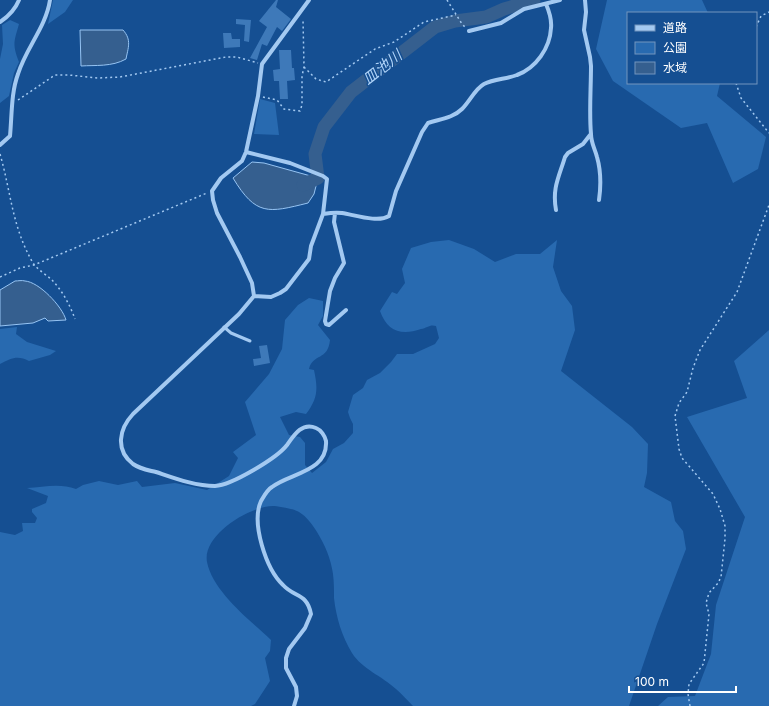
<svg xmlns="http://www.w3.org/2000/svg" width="769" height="706" font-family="Inter,'Noto Sans JP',sans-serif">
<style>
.green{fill:#286ab0}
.water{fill:#355f8f;stroke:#96c4f3}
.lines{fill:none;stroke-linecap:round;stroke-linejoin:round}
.river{stroke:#355f8f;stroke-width:13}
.building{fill:#3e79b9}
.path{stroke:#a3c9f1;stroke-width:1.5;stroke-dasharray:2 3;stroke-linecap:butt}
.service{stroke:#a3c9f1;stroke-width:3}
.minor{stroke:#a3c9f1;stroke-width:4}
.labels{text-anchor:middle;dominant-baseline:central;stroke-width:3;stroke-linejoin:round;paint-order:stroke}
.water-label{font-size:15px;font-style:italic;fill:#afd3f8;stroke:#154f92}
</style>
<rect width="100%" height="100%" fill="#154f92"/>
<path class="green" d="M53,0H73L65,12L48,24Z
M607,0H702L708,13H628V83H720L717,96L766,137L758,169L733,183L707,123L681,128L613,81L596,49Z
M10,20L19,24C14,42 12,44 19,62L14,73L9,96L0,103V59L3,44L2,25Z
M260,99L275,103L279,135L254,134Z
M449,240L474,249L495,262L516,254H540L557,240L553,267L561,291L572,306L575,330L561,371L632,427L648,444L647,473L644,487L671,502L675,521L683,531L686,549L657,624L629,706H413C407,700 402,694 396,689C382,676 362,669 352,653C342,637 336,617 334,598C334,590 334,582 333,574C331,559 325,545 317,532C312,524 307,517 299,512C295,509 277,506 273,506C250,506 202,535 207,562C213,592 250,620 271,640L270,651L265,658L270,681L255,704L251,706H0V532L15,535L23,531L22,523H35L37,518L32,512V509L46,503L48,496L27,488C44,487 60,483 76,489L83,485L99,481L118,485L137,481L142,487L175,483L207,490L229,476L238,458L233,452L256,435L245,402L269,374L282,349L285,320L298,305L309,298L323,301V316L318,325L330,340C328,361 313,353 309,369L314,370C318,389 318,398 306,414L296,412L280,417L289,435L300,437L305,443V465L312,473L326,462L333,449L344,443L353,433V424L350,418L348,412L353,395L363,388L367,380L380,373L391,362L397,354H413L435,344L439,338L436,326C430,324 427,328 421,329C401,336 387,331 380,311L392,292L397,294L405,283L402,269L411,248L431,242Z
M17,327L16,334L27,342L56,351L50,355L29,361C18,355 11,358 0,364V329Z
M769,330V706H658L668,697L695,696L711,654L716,605L745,517L687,417L747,398L734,361Z"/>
<path class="water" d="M80,30H123C132,40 128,48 126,59C112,67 95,65 81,66Z
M252,162L264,163L318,178L314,194L308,203C268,213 256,216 233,178Z
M15,281C18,281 22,280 25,281C39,282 62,306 66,320L48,321L45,318L33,323L0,326V290Z"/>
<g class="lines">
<path class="river" d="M303,185L318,178L315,154L324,127L351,92L435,27L455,21L486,17L504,9L534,0"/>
</g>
<path class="building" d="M276,0H278L276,7L291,19L282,31L277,27L267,46L262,44L257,60L250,58L267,27L259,21Z
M236,19L251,20L249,42L244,41L245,25L236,24Z
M223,33H231L232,39H240V47L224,48Z
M279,50H291L292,68H294L295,80L287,81L288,99H280L279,81H274L273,70L280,69Z
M267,345L270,363L254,366L253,359L261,358L259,346Z"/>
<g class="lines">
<path class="path" d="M447,0L462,24L466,28
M756,27L761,16L769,12
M304,67L316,79L326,82L375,49L394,42L424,22L456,15
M736,83L741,98L769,133
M263,97L277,100L284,109L300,111L302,105V76L304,67L303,19
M18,100L55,75H69L98,78L120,77L226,57H237L258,63
M0,154C11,192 12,227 33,263C37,269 45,274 51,279C62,290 70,305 75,319
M0,277L20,268L34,265L207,193
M690,706L688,694L689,684L704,663L709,614L706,603L709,593L718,583L721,577L725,539V526L720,509L713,494L682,458L679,449L675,416L679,403L687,392L693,368L700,350L737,292L769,205"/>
<path class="service" d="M224,327L231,333L250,341"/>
<path class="minor" d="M585,0L586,12L584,30L590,57L591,66C591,89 589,112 591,134C591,143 595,149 597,157C601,171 601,186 599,200
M0,22C9,16 15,10 19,0
M469,31L501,23L524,9L560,0
M0,145L10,136C12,115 11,93 18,74C26,48 46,27 50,0
M246,152L290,163L323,176L327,179L323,214L311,246L309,259L286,289L280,293L271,297L254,296
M556,210C552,188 559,177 565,157L568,153L583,144L590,135
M335,213L334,222L344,263L335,278L330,291L325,321L326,324L329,325L346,310
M323,214C329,213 336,212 342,213C355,215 378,223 389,216L396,191L422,132L428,123C440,119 453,118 462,109C470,101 475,89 484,84C494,79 507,79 517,75C536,68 550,48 551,28C552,19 549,11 546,4
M294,706L297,696L296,687L286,668V658L289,649L305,628L311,614C307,593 295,598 283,585C266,569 251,523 261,501C264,496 267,490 272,487C290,473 328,472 326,441C325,436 321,430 316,428C302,422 294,435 287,445C277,458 232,485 215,486C195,486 174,478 156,472C148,470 140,469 133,464C115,450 119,429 133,414L239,314L254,296L252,283L240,257L217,213L213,200L212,191L221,178L242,161L246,152L258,96L262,64L309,0"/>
</g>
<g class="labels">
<g class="water-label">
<text transform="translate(382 67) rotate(-38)">皿池川</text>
</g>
</g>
<rect x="627" y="12" width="130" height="72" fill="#154f92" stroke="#7395be"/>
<rect x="635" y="25" width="20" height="6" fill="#a3c9f1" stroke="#7395be"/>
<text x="663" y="32" font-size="12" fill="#ffffff">道路</text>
<rect x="635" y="42" width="20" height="12" fill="#286ab0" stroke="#7395be"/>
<text x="663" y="52" font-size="12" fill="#ffffff">公園</text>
<rect x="635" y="62" width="20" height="12" fill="#355f8f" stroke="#7395be"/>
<text x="663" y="72" font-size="12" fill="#ffffff">水域</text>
<path d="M629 686v6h107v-6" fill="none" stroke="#ffffff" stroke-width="2"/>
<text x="635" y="686" font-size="12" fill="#ffffff" stroke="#154f92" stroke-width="3" paint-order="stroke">100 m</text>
</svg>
